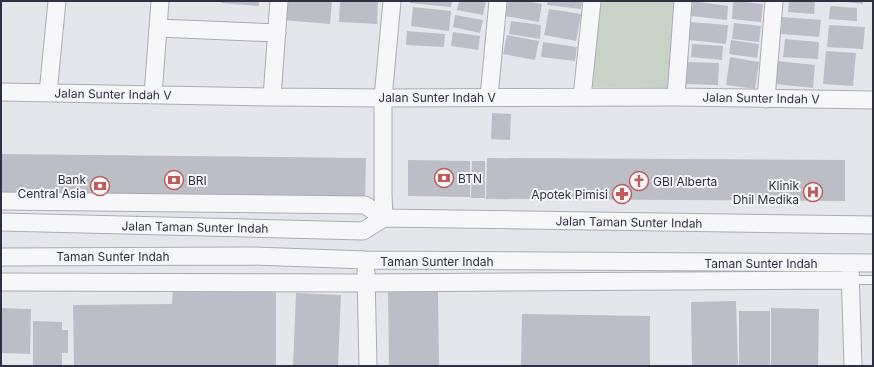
<svg xmlns="http://www.w3.org/2000/svg" width="874" height="367" font-family="Inter,sans-serif">
<style>
.green{fill:#c7d3c7}
.building{fill:#bcbec7}
.lines{fill:none;stroke-linecap:round;stroke-linejoin:round}
.service-casing{stroke:#aaacb5;stroke-width:10}
.minor-casing{stroke:#aaacb5;stroke-width:19}
.service{stroke:#f7f7f9;stroke-width:8}
.minor{stroke:#f7f7f9;stroke-width:17}
.labels{text-anchor:middle;dominant-baseline:central;stroke-width:4;stroke-linejoin:round;paint-order:stroke}
.street-label{font-size:12px;fill:#2e3141;stroke:#f4f5f8}
.poi-label{font-size:12px;fill:#2e3141;stroke:#f4f5f8;text-anchor:start}
</style>
<rect width="100%" height="100%" fill="#e4e6eb"/>
<path class="green" d="M594,1H678L670,88L586,87Z"/>
<path class="building" d="M222,1H259V6L221,3Z
M284,1H332L330,24L282,20Z
M340,1H378L377,24L339,22Z
M410,1H452L451,7L410,3Z
M459,1H486L483,15L457,10Z
M508,1H526L542,4L539,22L505,16Z
M548,1H582L581,9L547,5Z
M693,1L728,6L727,20L691,16Z
M733,1L763,4L761,22L732,19Z
M789,1H815L814,14L788,12Z
M846,1H863V4L846,2Z
M830,6L857,8V21L829,19Z
M413,7L451,11L449,31L411,26Z
M549,9L581,14L576,41L544,35Z
M455,15L483,20L480,33L453,27Z
M782,17L821,20L819,37L781,34Z
M511,21L541,25L540,39L509,34Z
M690,22L728,25L726,44L689,40Z
M734,23L761,26L759,42L732,39Z
M829,25L865,27L863,49L827,47Z
M407,31L445,34L444,47L406,45Z
M453,32L480,36L478,50L451,46Z
M507,35L539,41L535,60L503,54Z
M785,39L819,42L818,59L783,57Z
M731,40L759,44L757,58L729,54Z
M543,42L577,47L575,61L541,57Z
M692,44L723,46L722,60L691,57Z
M826,51L856,53L853,86L823,84Z
M730,57L759,62L755,89L726,85Z
M777,61L815,65L813,88L775,84Z
M687,62L719,63L718,85L686,84Z
M492,113L511,114L510,140L491,139Z
M1,154L366,158L365,198L1,194Z
M487,158L845,160V201L486,199Z
M408,160L470,161V197L408,196Z
M472,161H485V198H471Z
M173,288L276,289V366H74L73,305L172,304Z
M388,291H438L439,366H389Z
M296,293L341,295L338,366H293Z
M736,301L738,366H692L691,302Z
M1,308L31,309L30,354L1,353Z
M771,308L819,309L818,366H771Z
M739,311H770V366H739Z
M522,314L650,316V366H521Z
M33,321L62,322V330H68V353H62V366H33Z"/>
<g class="lines">
<defs>
<path id="service" d="M850,280H873"/>
<path id="minor" d="M158,28L277,33
M1,92L272,97L383,98L676,97L873,100
M48,93L57,1
M153,95L160,1
M272,97L279,1
M489,97L498,1
M582,97L592,1
M676,97L683,1
M766,99L774,1
M1,201L365,205L384,218L873,225
M384,218L383,194V98L392,1
M1,222L363,231L384,218
M1,257L252,256L366,260L873,263
M850,268L853,366
M366,272L368,366
M1,282L367,283L850,280"/>
</defs>
<use href="#service" class="service-casing"/>
<use href="#minor" class="minor-casing"/>
<use href="#service" class="service"/>
<use href="#minor" class="minor"/>
</g>
<defs>
<symbol id="bank-ring" viewBox="-11 -11 22 22"><circle r="9.5" fill="#f4f5f8" stroke="#c05d59" stroke-width="1.5"/><path d="M-6-4H6V4H-6ZM0-2.3a2.3 2.3 0 1 0 0 4.6a2.3 2.3 0 1 0 0-4.6Z" fill="#c05d59"/></symbol>
<symbol id="church-ring" viewBox="-11 -11 22 22"><circle r="9.5" fill="#f4f5f8" stroke="#c05d59" stroke-width="1.5"/><path d="M-1.2-6h2.4v3.5h3.3v2.4h-3.3V6h-2.4V-.1h-3.3v-2.4h3.3Z" fill="#c05d59"/></symbol>
<symbol id="hospital-ring" viewBox="-11 -11 22 22"><circle r="9.5" fill="#f4f5f8" stroke="#c05d59" stroke-width="1.5"/><path d="M-5-5h3v3.5h4V-5h3V5h-3V1.5h-4V5h-3Z" fill="#c05d59"/></symbol>
<symbol id="pharmacy-ring" viewBox="-11 -11 22 22"><circle r="9.5" fill="#f4f5f8" stroke="#c05d59" stroke-width="1.5"/><path d="M-2-6h4v4h4v4h-4v4h-4v-4h-4v-4h4Z" fill="#c05d59"/></symbol>
</defs>
<g fill-rule="evenodd">
<use href="#bank-ring" x="433" y="167" width="22" height="22"/>
<use href="#bank-ring" x="163" y="169" width="22" height="22"/>
<use href="#church-ring" x="628" y="170" width="22" height="22"/>
<use href="#bank-ring" x="89" y="175" width="22" height="22"/>
<use href="#hospital-ring" x="802" y="181" width="22" height="22"/>
<use href="#pharmacy-ring" x="611" y="183" width="22" height="22"/>
</g>
<g class="labels">
<g class="street-label">
<text transform="translate(113 94) rotate(1)">Jalan Sunter Indah V</text>
<text x="437" y="97">Jalan Sunter Indah V</text>
<text transform="translate(761 98) rotate(1)">Jalan Sunter Indah V</text>
<text transform="translate(629 222) rotate(1)">Jalan Taman Sunter Indah</text>
<text transform="translate(195 227) rotate(1)">Jalan Taman Sunter Indah</text>
<text x="113" y="256">Taman Sunter Indah</text>
<text x="437" y="261">Taman Sunter Indah</text>
<text x="761" y="263">Taman Sunter Indah</text>
</g>
<g class="poi-label">
<text x="458" y="178">BTN</text>
<text x="86" y="179" text-anchor="end">Bank<tspan x="86" dy="14">Central Asia</tspan></text>
<text x="188" y="180">BRI</text>
<text x="653" y="181">GBI Alberta</text>
<text x="799" y="185" text-anchor="end">Klinik<tspan x="799" dy="14">Dhil Medika</tspan></text>
<text x="608" y="194" text-anchor="end">Apotek Pimisi</text>
</g>
</g>
<rect width="874" height="367" fill="none" stroke="#2e3141" stroke-width="4"/>
</svg>
